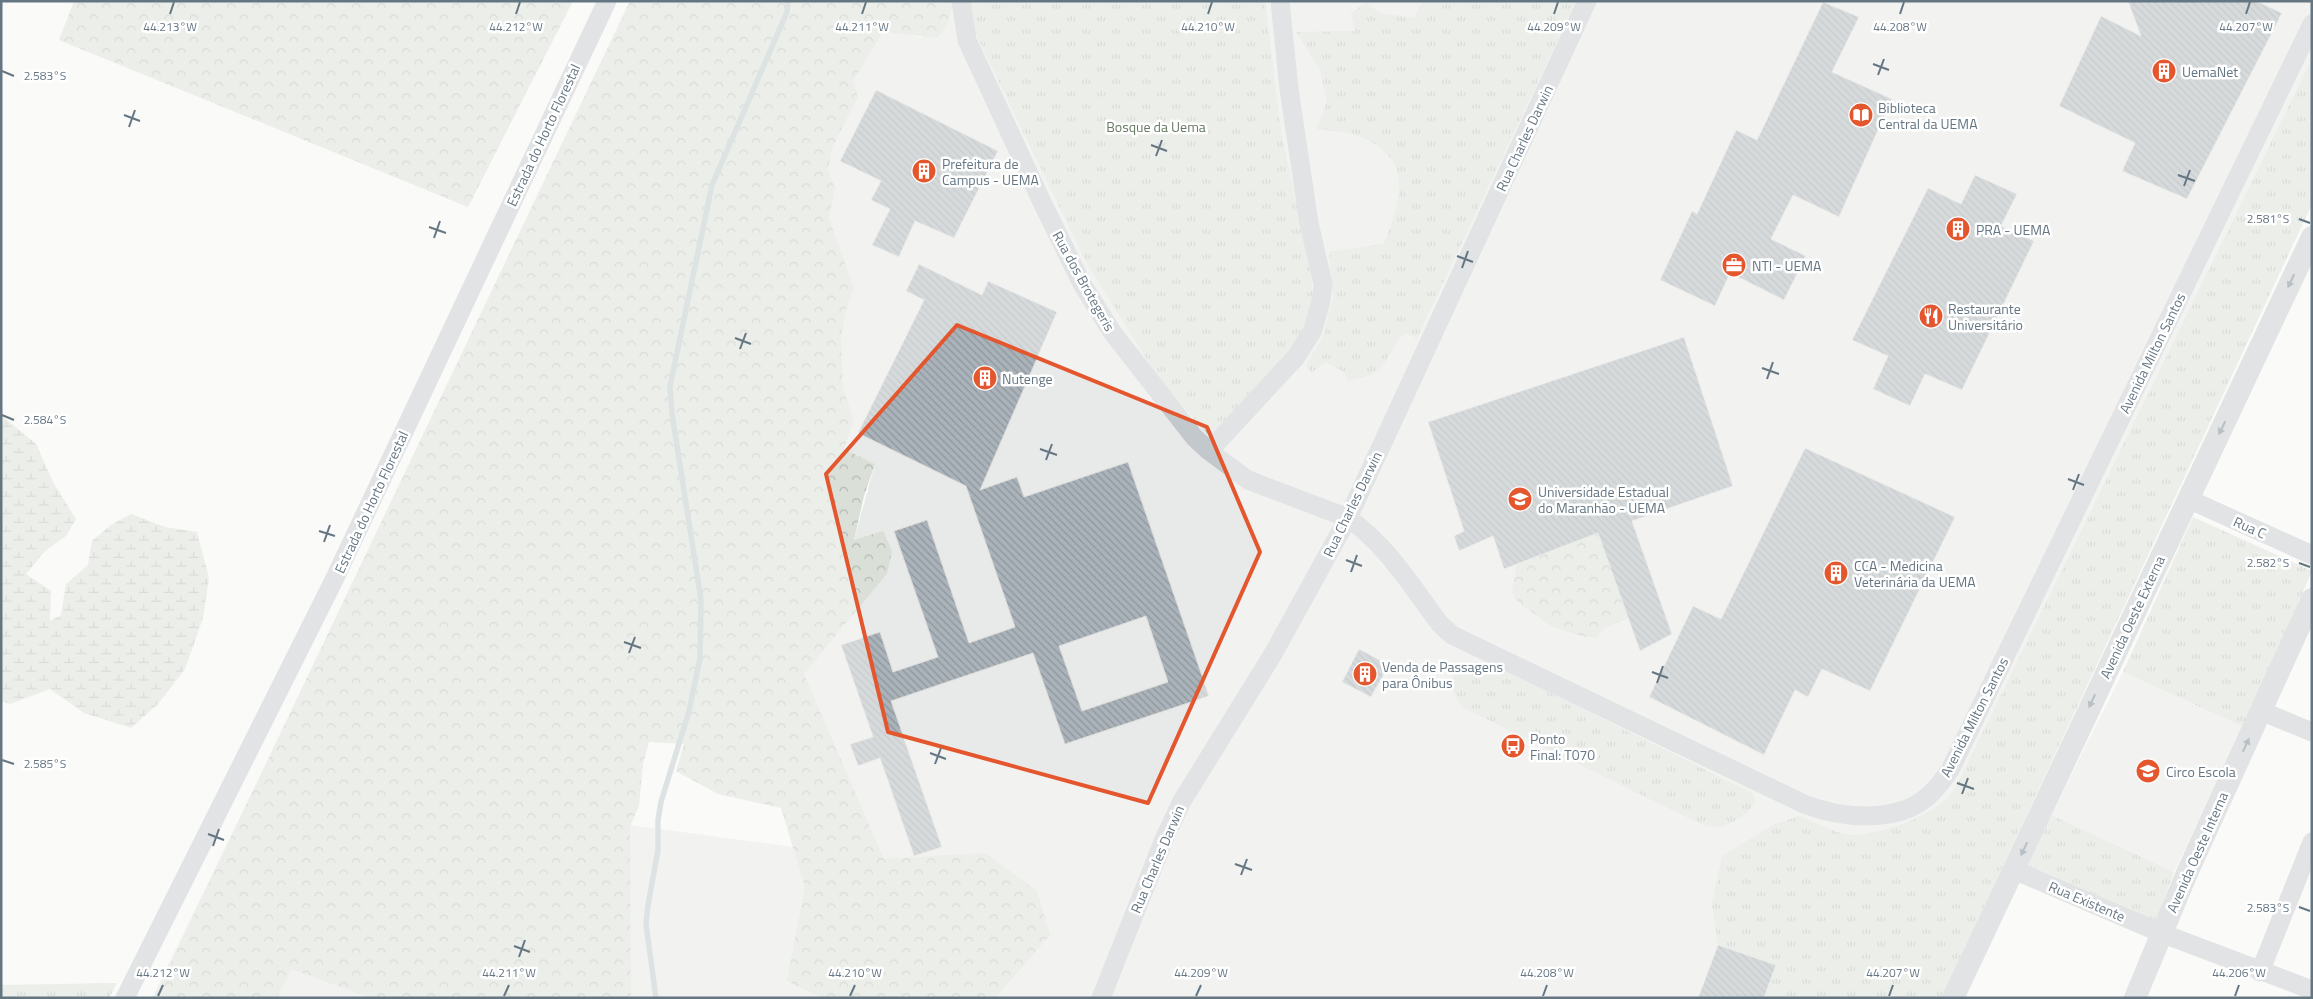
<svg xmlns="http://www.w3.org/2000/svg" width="2313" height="999" font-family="'Titillium Web',sans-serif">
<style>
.built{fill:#e8e9e9}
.grass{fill:url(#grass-tufts)}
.forest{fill:url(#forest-crowns)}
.wetland{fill:url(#wetland-marsh)}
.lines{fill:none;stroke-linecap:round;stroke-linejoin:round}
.stream{stroke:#bbc7cb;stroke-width:5.5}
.building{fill:url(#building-back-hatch);stroke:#dcdcda;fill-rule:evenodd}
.minor{stroke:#c3c8cc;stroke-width:19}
.tertiary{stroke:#c3c8cc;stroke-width:22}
.oneway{fill:#6a7a87}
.marked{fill:none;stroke:#e4572e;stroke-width:4;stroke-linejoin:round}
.ticks{fill:none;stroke:#657683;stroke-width:2}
.labels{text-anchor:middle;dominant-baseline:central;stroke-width:5;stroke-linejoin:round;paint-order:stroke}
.poi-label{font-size:14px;fill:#657683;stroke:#fff;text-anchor:start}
.park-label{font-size:14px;fill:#687a64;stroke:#fff}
.street-label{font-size:14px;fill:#657683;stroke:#fff}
.ticks-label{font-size:12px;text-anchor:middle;fill:#657683;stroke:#fff;stroke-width:5;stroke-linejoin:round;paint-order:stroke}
</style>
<defs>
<pattern id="grass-tufts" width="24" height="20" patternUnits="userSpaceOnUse" patternTransform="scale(1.25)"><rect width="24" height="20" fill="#dadfd7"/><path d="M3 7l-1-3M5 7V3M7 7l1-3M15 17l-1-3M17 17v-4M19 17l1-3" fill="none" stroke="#b4b9b4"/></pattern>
<pattern id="forest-crowns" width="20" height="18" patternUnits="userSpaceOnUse" patternTransform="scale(1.25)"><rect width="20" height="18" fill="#dadfd7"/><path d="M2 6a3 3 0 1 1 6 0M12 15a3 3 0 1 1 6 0" fill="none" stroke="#b4b9b4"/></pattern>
<pattern id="wetland-marsh" width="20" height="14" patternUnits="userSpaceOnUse" patternTransform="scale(1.25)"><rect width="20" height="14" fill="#dadfd7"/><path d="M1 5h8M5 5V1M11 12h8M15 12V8" fill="none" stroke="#b4b9b4"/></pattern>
<pattern id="building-back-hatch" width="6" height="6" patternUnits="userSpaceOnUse" patternTransform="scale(1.25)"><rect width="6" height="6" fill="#aab3b9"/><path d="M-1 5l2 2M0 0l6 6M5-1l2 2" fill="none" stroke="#8e969c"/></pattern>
</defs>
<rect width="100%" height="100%" fill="#fafaf8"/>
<path class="built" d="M951,1H2312V203L1941,998H152L260,776L884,859L804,674L887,574L854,540L875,464L844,449L854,421L843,388L841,338L846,311L854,288L829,218L835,188L828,170L833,146L858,97L852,81L883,32H900L921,38L953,5Z
M2123,672L2244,727L2174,872L2051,815Z"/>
<path class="grass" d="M971,1H1265L1281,132L1311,273L1313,310L1303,341L1209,436L1158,378L1085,260L972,26Z
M1423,1H1576L1417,338L1405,333C1392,344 1387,367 1374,373C1367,377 1356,378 1348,381L1344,372L1326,362L1311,373L1306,365L1323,337L1333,297L1329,252L1384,244C1402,198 1415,158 1358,136C1346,131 1330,131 1317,129L1327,102L1320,69L1296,32L1355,31L1351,13L1366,3L1380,13L1414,18Z
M2312,59V204L1941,998H1764L1718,945L1712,904L1722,856L1773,825L1799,816C1813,821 1834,833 1849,835C1873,837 1920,820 1939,805C1944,801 1950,795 1955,789Z
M2193,517L2312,571L2244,727L2123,672Z
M1478,662L1495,665L1752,793L1755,800C1752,813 1733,824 1720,827C1715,828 1708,826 1703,825L1462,707C1447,684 1447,666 1478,662Z
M2051,815L2174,872L2155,924L2025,867Z
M117,983L109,998H1V985Z"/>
<path class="forest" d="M74,1H573L468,207L59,40Z
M630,1H951L953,4L947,25L937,38L883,32L853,81L858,97L833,146L828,170L835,188L829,218L854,288L846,311L841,338L843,388L854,421L844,449L875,464L864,496L854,540L883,531L892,551L887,574L804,674L884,859L985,853L1037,891L1050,935L995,998H823L787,981L805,887L781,808L718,794L676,771L684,744L649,742L643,764L639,806L630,826L631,998H371L291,969L277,998H154Z
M1598,533L1628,618L1605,628L1597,638L1581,636L1551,626L1518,602L1512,592L1517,564Z"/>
<path class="wetland" d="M1,415L36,444L53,482L76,519L66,536L45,551L26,574L51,591L50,621L61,615L66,584L88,565L92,541L111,525L131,514L165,527L197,532L209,578L203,618L185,669L158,704L131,728L84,713L50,689L10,704L1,701Z"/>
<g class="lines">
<path class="stream" d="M656,998L646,924L648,905L658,850V820L661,802L689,711L700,658L701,600L672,414L670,386L712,185L787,12L788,1"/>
</g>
<path class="building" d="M2128,1H2256L2282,13L2187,199L2122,171L2135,143L2059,106L2101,16L2141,36Z
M1823,2L1859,17L1832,72L1892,99L1839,217L1793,195L1771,239L1806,256L1784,300L1730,273L1715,306L1660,280L1692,211L1697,214L1736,130L1757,140Z
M876,90L998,151L954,238L915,221L899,257L872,245L890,209L871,200L881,181L840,161Z
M1975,175L2017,194L2001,226L2034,241L1962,390L1925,374L1910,406L1873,389L1888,356L1852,340L1928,188L1961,204Z
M919,264L982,295L988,281L1057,312L980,490L1017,477L1024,497L1128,462L1209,696L1065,744L1033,653L891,701L942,847L914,856L880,758L858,766L850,744L873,737L841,645L880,632L893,672L938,657L894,531L927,520L969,643L1015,627L966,486L858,433L924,300L906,291ZM1146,616L1168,682L1082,711L1059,646Z
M1684,337L1733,486L1632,521L1672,634L1640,651L1598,533L1504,569L1493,536L1459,551L1454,536L1464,531L1428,422Z
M1805,448L1955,517L1870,691L1822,669L1808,697L1795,690L1764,755L1649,697L1693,606L1721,619Z
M1359,649L1389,665L1371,697L1342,682Z
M1718,945L1776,965L1764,998H1698Z"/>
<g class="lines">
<path class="minor" d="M961,1L967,40L1041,200L1082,284L1112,332L1194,437L1209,451L1248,480L1348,518C1387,545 1412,587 1440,624L1452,635L1804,804C1839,818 1896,824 1927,797C1937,789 1943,780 1950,770L2312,24
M1209,451L1296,357L1313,330L1321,301L1323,284L1309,223L1289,89L1280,1
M2188,499L2312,555
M2261,711L2312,732
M2014,870L2161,933L2312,990
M2260,972L2312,842
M125,998L334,580L607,1
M1101,998L1165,837L1182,801L1273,654L1348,518L1587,1"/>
<path class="tertiary" d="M1953,998L2312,237
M2135,998L2187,873L2312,599"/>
</g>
<defs><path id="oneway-solid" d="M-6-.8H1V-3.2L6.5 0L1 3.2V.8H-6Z" transform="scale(1.25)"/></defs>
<g class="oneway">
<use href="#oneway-solid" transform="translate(2291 281) rotate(115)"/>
<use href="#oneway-solid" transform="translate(2222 428) rotate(116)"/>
<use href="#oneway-solid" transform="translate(2092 701) rotate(115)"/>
<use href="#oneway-solid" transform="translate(2246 745) rotate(-65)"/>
<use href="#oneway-solid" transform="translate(2024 849) rotate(115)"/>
</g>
<path d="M0 0H2313V999H0ZM957,325L1207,427L1260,552L1148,803L888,732L826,474Z" fill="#fafaf8" fill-opacity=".55" fill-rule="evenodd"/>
<path class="marked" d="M957,325L1207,427L1260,552L1148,803L888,732L826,474Z"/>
<path class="ticks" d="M170,14L174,2M516,14L520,2M862,14L866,2M1208,14L1212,2M1554,14L1558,2M1900,14L1904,2M2246,14L2250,2M1873,64L1889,70M2,71L14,76M1878,75L1884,59M124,115L140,121M129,127L135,110M1151,145L1167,151M1156,156L1162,140M2178,175L2195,181M2184,186L2190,170M2299,219L2310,223M429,227L446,233M434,238L440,221M1457,256L1473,262M1462,268L1468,251M735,338L751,344M740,349L746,333M1762,368L1779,374M1767,379L1773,362M2,415L14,420M1040,449L1057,455M1046,460L1052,444M2068,479L2084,485M2073,490L2079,474M319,531L335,536M324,542L330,525M1346,560L1362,566M2299,563L2310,567M1351,572L1357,555M624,642L641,648M629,653L635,637M1652,672L1668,678M1657,683L1663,666M930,753L946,759M2,760L14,764M935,764L941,748M1957,783L1974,789M1962,794L1968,778M208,834L224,840M213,846L219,829M1235,864L1252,870M1241,875L1247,859M2299,907L2310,911M514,946L530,952M519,957L525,940M158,996L163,985M504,996L509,985M850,996L855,985M1196,996L1201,985M1543,996L1547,985M1889,996L1893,985M2235,996L2239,985"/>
<defs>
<symbol id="building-disc" viewBox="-11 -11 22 22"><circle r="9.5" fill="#e4572e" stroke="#fff"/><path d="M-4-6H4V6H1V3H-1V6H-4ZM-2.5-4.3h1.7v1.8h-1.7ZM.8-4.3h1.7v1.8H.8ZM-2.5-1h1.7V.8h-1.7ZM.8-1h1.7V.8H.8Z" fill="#fff"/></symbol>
<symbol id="library-disc" viewBox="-11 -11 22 22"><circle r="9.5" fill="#e4572e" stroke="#fff"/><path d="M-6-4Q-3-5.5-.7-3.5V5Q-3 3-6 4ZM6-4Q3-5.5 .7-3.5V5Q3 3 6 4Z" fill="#fff"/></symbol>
<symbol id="office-disc" viewBox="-11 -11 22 22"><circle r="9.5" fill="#e4572e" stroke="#fff"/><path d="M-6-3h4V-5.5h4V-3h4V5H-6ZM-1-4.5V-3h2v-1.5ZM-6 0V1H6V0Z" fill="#fff"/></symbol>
<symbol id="restaurant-disc" viewBox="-11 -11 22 22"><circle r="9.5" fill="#e4572e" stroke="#fff"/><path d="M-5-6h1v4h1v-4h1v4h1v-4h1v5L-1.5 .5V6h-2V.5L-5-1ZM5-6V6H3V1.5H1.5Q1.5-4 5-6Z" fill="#fff"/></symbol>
<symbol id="university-disc" viewBox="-11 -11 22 22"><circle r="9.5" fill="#e4572e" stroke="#fff"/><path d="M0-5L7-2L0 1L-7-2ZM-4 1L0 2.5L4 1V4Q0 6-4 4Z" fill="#fff"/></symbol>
<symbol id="bus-disc" viewBox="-11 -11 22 22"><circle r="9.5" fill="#e4572e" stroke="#fff"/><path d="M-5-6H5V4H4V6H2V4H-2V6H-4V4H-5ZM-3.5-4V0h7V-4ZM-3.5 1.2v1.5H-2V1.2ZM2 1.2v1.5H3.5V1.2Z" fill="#fff"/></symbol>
<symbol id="school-disc" viewBox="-11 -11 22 22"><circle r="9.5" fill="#e4572e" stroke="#fff"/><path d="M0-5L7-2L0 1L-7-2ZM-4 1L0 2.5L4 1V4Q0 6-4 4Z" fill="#fff"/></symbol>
</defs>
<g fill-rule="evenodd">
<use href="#building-disc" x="2150" y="57" width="28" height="28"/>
<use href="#library-disc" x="1847" y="101" width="28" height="28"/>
<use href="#building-disc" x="910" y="157" width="28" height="28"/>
<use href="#building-disc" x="1944" y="215" width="28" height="28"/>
<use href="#office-disc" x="1720" y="251" width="28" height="28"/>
<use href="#restaurant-disc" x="1917" y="302" width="28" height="28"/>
<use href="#building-disc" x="971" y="364" width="28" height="28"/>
<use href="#university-disc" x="1506" y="485" width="28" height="28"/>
<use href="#building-disc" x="1822" y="559" width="28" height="28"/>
<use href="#building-disc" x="1351" y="660" width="28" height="28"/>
<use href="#bus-disc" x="1499" y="732" width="28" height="28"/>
<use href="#school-disc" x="2134" y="757" width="28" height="28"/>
</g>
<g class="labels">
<g class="poi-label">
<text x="2182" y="71">UemaNet</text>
<text x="1878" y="107">Biblioteca<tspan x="1878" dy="16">Central da UEMA</tspan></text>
<text x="942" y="163">Prefeitura de<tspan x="942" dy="16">Campus - UEMA</tspan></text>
<text x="1976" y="229">PRA - UEMA</text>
<text x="1752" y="265">NTI - UEMA</text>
<text x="1948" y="308">Restaurante<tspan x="1948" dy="16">Universitário</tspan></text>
<text x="1002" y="378">Nutenge</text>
<text x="1538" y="491">Universidade Estadual<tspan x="1538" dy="16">do Maranhão - UEMA</tspan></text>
<text x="1854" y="565">CCA - Medicina<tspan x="1854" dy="16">Veterinária da UEMA</tspan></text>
<text x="1382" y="666">Venda de Passagens<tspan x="1382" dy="16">para Ônibus</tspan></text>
<text x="1530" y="738">Ponto<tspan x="1530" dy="16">Final: T070</tspan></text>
<text x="2166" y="771">Circo Escola</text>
</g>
<g class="park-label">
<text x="1156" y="126">Bosque da Uema</text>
</g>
<g class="street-label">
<text transform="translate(543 135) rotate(-65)">Estrada do Horto Florestal</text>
<text transform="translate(1524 138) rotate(-65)">Rua Charles Darwin</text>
<text transform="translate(1084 281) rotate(61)">Rua dos Brotegeris</text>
<text transform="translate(2152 353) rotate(-64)">Avenida Milton Santos</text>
<text transform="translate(371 502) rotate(-65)">Estrada do Horto Florestal</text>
<text transform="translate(1352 504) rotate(-64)">Rua Charles Darwin</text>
<text transform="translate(2250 527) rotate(24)">Rua C</text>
<text transform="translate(2132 617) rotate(-65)">Avenida Oeste Externa</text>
<text transform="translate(1974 717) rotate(-63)">Avenida Milton Santos</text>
<text transform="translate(2197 852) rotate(-66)">Avenida Oeste Interna</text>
<text transform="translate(1157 859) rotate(-67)">Rua Charles Darwin</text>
<text transform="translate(2087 901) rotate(23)">Rua Existente</text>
</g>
</g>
<g class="ticks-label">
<text x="516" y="31">44.212°W</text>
<text x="862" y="31">44.211°W</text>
<text x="1208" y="31">44.210°W</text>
<text x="1554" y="31">44.209°W</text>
<text x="1900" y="31">44.208°W</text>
<text x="170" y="31">44.213°W</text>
<text x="2246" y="31">44.207°W</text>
<text x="45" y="80">2.583°S</text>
<text x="2268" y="223">2.581°S</text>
<text x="45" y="424">2.584°S</text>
<text x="2268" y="567">2.582°S</text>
<text x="45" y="768">2.585°S</text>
<text x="2268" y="912">2.583°S</text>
<text x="163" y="977">44.212°W</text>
<text x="509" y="977">44.211°W</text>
<text x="855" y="977">44.210°W</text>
<text x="1201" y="977">44.209°W</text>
<text x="1547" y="977">44.208°W</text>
<text x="1893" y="977">44.207°W</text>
<text x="2239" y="977">44.206°W</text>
</g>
<rect width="2313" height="999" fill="none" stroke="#657683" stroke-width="5"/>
</svg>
